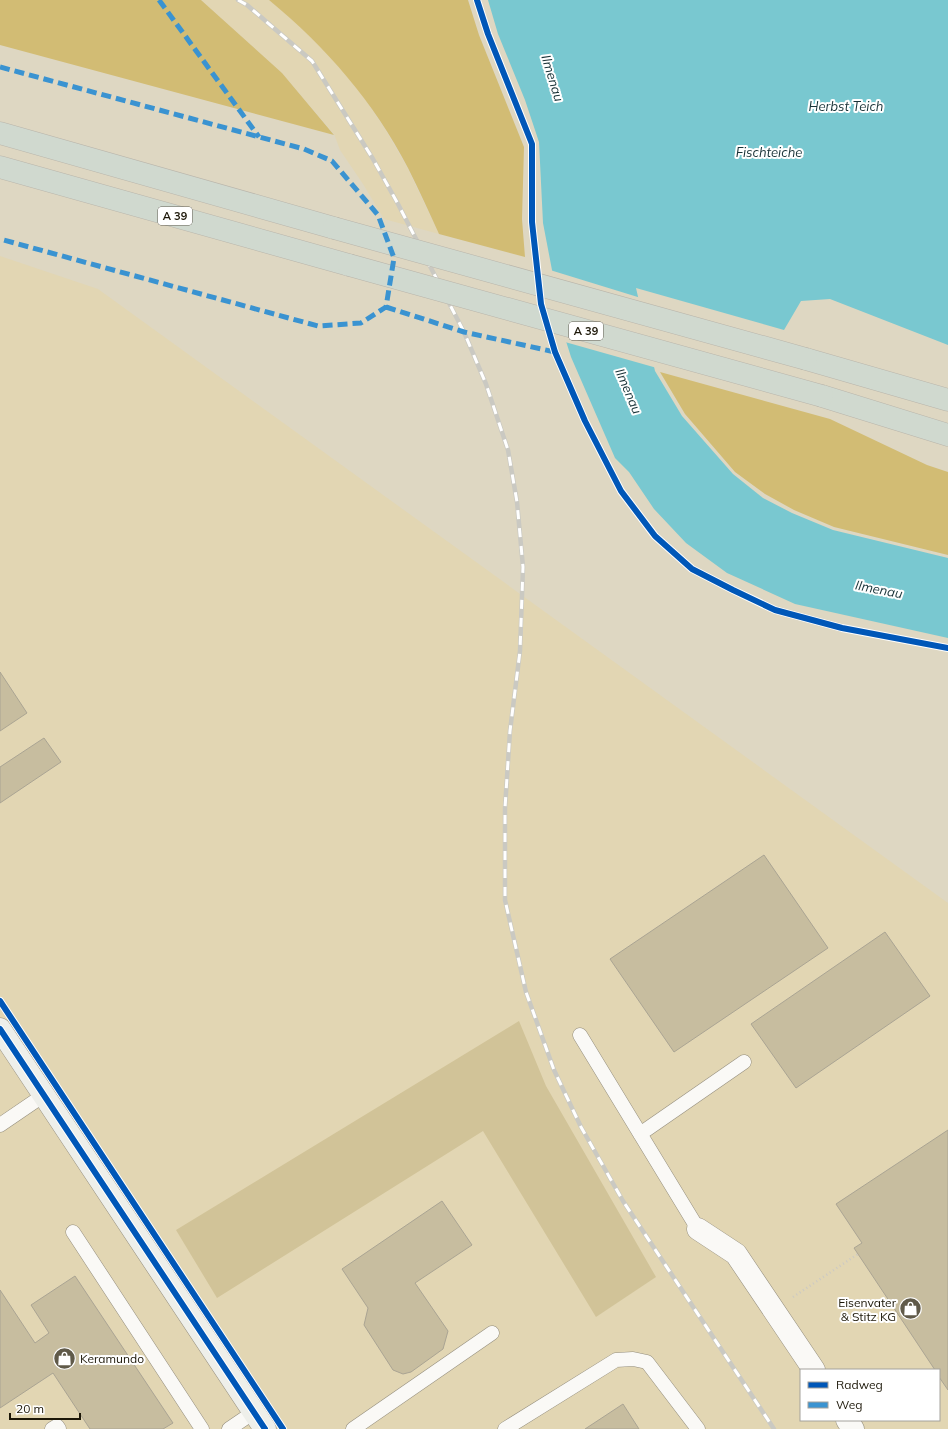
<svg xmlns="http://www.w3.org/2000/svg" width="948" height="1429" font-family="Mulish,sans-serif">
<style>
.built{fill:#e2d6b3;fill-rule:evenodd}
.green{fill:#d1c398}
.forest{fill:#d2bc74}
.water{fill:#79c8d0}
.pier{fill:#ded7c2}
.building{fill:#c7bd9f;stroke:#aaa493}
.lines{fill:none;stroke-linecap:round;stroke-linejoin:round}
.lane-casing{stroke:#948e7e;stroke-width:15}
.street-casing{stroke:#948e7e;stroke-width:23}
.secondary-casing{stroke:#948e7e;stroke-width:23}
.highway-casing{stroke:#b9b5ab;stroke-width:23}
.path{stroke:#cbc9c4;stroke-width:2.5;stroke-dasharray:1 3;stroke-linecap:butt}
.lane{stroke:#faf9f6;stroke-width:14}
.street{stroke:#faf9f6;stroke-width:22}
.secondary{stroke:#eeefea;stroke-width:22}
.highway{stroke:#d0d9cf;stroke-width:22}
.rail-casing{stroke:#cac9c2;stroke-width:4.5}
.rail{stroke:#fff;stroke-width:3;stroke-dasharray:9;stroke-linecap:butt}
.highway-bridge-casing{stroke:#b9b5ab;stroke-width:23;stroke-linecap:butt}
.highway-bridge{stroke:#d0d9cf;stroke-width:22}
.quiet{stroke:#3a93d1;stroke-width:5;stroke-dasharray:10 5;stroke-linecap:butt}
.cycleway-casing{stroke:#fff;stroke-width:8}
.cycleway{stroke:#0057b8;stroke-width:6}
.labels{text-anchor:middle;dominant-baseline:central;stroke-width:4;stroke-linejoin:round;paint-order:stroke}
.shield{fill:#fff;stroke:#605d52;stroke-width:1}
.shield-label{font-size:11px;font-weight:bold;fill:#1c1708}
.poi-label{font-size:12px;fill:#1c1708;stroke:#fff;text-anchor:end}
.water-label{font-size:13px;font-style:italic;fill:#183237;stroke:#fff}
</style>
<rect width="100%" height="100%" fill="#ded7c2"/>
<path class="built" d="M201,0H269L300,25L331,57L360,92L385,129L407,167L439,234L384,219L363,184L340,150L334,134L282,73Z
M0,256L98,289L948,903V1429H0ZM801,1370H939V1420H801Z"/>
<path class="green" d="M519,1021L546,1086L656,1277L596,1317L483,1131L217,1298L176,1230Z"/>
<path class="forest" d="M0,0H201L282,73L334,135L0,45Z
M269,0H468L479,35L524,147L522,219L525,257L439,234C429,212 419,190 408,168C374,102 326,47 269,0Z
M660,372L830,419L927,465L948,472V555L834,527L794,510L765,494L735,472L685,414Z"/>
<path class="water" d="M488,0H948V345L830,299L801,301L784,330L636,288L655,371L682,416L733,474L763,498L792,513L833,530L948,558V638L795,604L727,573L686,543L654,509L629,472L615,458L571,357L565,338L543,223L539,142L525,100L498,34Z"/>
<path class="pier" d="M550,270L641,298L657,368L565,342Z"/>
<path class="building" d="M0,672L27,713L0,731Z
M44,738L61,762L0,803V767Z
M764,855L828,948L674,1052L610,959Z
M885,932L930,996L796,1088L751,1024Z
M948,1130V1390L939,1377V1370H935L854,1248L862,1243L836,1204Z
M442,1201L472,1245L415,1283L448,1331L443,1349L411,1372L403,1374L393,1370L364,1325L368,1308L342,1269Z
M75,1276L173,1423L163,1429H90L53,1373L0,1408V1290L35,1343L49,1333L31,1305Z
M623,1404L639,1429H585Z"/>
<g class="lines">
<defs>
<path id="lane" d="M580,1035L698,1229
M0,1125L44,1095
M640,1134L744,1062
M73,1232L202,1429
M52,1429L57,1426L59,1429
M229,1429L254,1412
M353,1429L492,1333
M505,1429L616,1360L633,1359L647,1362L698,1429"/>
<path id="street" d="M698,1229L736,1254L814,1370
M847,1420L853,1429"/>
<path id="secondary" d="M0,1029L265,1429"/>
<path id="highway" d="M0,133L334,228
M0,167L349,265
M806,359L948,400
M822,396L948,435"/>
</defs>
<use href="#lane" class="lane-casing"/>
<use href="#street" class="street-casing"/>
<use href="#secondary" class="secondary-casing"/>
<use href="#highway" class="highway-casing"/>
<path class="path" d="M793,1297L858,1254"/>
<use href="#lane" class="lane"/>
<use href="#street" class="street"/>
<use href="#secondary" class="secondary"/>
<use href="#highway" class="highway"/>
<defs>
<path id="rail" d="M238,0L247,5L312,61L373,159L398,204L464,332L486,384L508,450L517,502L523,567L520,651L510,731L505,808V900L526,992L554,1070L581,1127L623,1201L774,1429"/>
</defs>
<use href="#rail" class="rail-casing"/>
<use href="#rail" class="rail"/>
<defs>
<path id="highway-bridge" d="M334,228L806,359
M349,265L822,396"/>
</defs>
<use href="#highway-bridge" class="highway-bridge-casing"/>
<use href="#highway-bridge" class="highway-bridge"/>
<path class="quiet" d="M159,0L259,137
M0,67L304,149L332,161L378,215L394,258L386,307L361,323L318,326L0,239
M386,307L464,332L555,352"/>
<defs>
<path id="cycleway" d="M477,0L488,34L532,144V222L541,304L555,352L585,421L621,491L655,536L692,569L733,590L775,610L842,628L948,648
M0,1001L283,1429
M0,1029L265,1429"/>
</defs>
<use href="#cycleway" class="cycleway-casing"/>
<use href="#cycleway" class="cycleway"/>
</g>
<defs>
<symbol id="shop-disc" viewBox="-11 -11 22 22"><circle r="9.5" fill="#605a49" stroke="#fff"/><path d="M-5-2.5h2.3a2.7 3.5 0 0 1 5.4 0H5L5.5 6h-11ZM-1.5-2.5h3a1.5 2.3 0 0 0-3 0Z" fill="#fff"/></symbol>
</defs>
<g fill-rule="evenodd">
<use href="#shop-disc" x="898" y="1296" width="25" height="25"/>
<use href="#shop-disc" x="52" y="1346" width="25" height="25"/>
</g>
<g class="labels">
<g class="shield">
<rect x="158" y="207" width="34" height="18" rx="3"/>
<rect x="569" y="322" width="34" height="18" rx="3"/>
</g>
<g class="shield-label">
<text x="175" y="216">A 39</text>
<text x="586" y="331">A 39</text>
</g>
<g class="poi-label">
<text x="896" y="1302">Eisenvater<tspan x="896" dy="14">&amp; Stitz KG</tspan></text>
<text x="80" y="1358" text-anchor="start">Keramundo</text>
</g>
<g class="water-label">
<text transform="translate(553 78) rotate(73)">Ilmenau</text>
<text x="846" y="106">Herbst Teich</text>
<text x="769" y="152">Fischteiche</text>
<text transform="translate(629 391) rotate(67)">Ilmenau</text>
<text transform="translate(879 589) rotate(11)">Ilmenau</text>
</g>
</g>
<rect x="800" y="1369" width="140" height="52" fill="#ffffff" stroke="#a4a29c"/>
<rect x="808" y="1382" width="20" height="6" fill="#0057b8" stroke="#a4a29c"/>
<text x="836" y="1389" font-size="12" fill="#1c1708">Radweg</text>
<rect x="808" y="1402" width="20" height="6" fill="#3a93d1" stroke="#a4a29c"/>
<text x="836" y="1409" font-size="12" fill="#1c1708">Weg</text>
<path d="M10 1413v6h70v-6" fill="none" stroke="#1c1708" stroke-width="2"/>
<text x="16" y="1413" font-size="12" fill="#1c1708" stroke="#ffffff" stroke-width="3" paint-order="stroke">20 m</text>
</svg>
